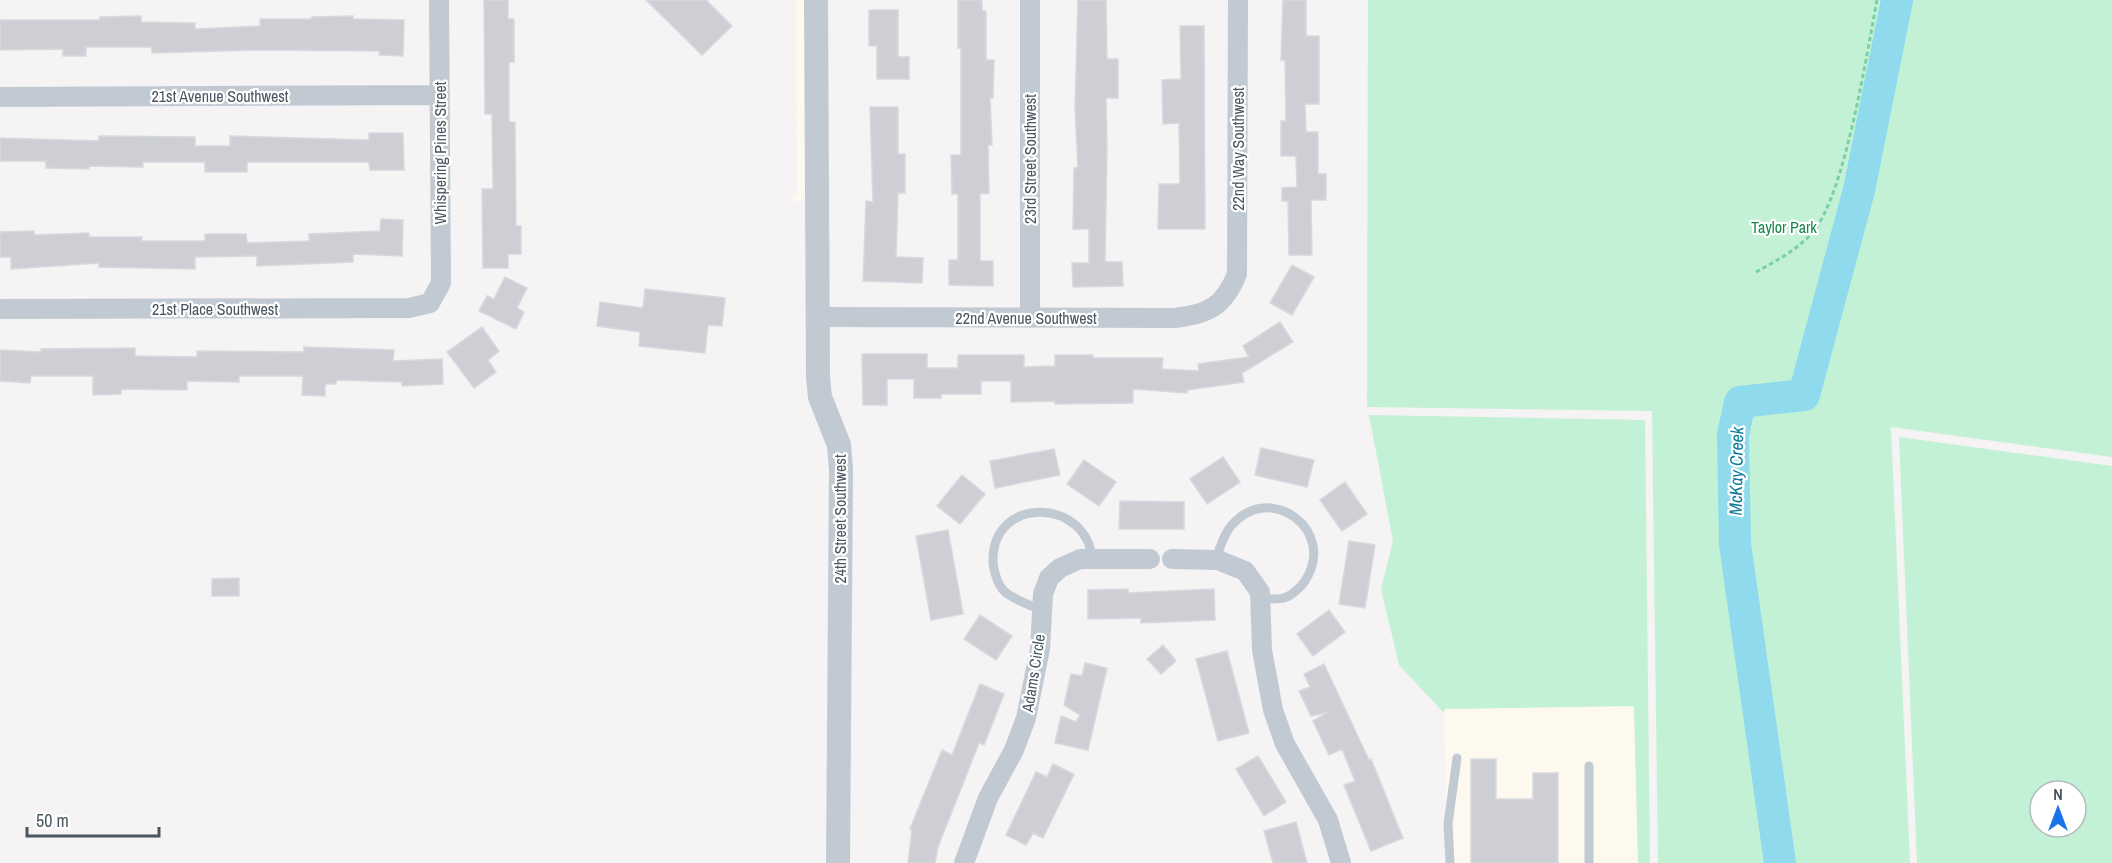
<svg xmlns="http://www.w3.org/2000/svg" width="2112" height="863" font-family="'Archivo Narrow',sans-serif">
<style>
.commercial{fill:#fdf9ef}
.green{fill:#c3f1d5;fill-rule:evenodd}
.lines{fill:none;stroke-linecap:round;stroke-linejoin:round}
.river{stroke:#90daee;stroke-width:32}
.building{fill:#cdcfd5;stroke:#d7d9de;stroke-width:1.5}
.path{stroke:#7ad0a6;stroke-width:3;stroke-dasharray:4.5 3;stroke-linecap:butt}
.service{stroke:#c1cad2;stroke-width:9}
.minor{stroke:#c1cad2;stroke-width:20}
.tertiary{stroke:#c1cad2;stroke-width:24}
.labels{text-anchor:middle;dominant-baseline:central;stroke-width:4.5;stroke-linejoin:round;paint-order:stroke}
.street-label{font-size:16px;fill:#4a5661;stroke:#fff}
.park-label{font-size:16px;fill:#17864f;stroke:#fff}
.water-label{font-size:18px;font-style:italic;fill:#0c7c9b;stroke:#fff}
</style>
<rect width="100%" height="100%" fill="#f5f3f3"/>
<path class="commercial" d="M796,0H807V201H791L797,194Z
M1634,706L1638,863H1447L1444,709Z"/>
<path class="green" d="M1368,0H2112V457L1891,427L1910,863H1658L1652,411L1367,407Z
M1369,415L1645,420L1650,863H1638L1634,706L1445,709L1444,713L1399,665L1381,589L1393,541Z
M1899,437L2112,466V863H1917ZM2040,791H2076V827H2040Z"/>
<g class="lines">
<path class="river" d="M1780,863L1735,544L1733,435L1740,402L1804,395L1859,190L1897,0"/>
</g>
<path class="building" d="M484,0H508V19H514V62H509V122H515L516,226H521V254H508V268H483L482,189H493L492,114H485Z
M646,0H706L732,26L702,55Z
M958,0H982V11H986V60H994L993,98H990L992,145H988L989,193L980,194V261H993V286L949,285V260H958V194H952L951,155H961V48H958Z
M1078,0H1106L1107,59H1118V98H1106L1107,145L1105,262H1122L1123,286L1073,287L1072,263H1089V229H1073L1074,168H1078L1075,107Z
M1283,0H1306V36H1319V104H1305L1306,132H1318V174H1326V200H1311L1312,255H1289L1288,201H1282V188L1297,187L1296,156H1281V121H1286L1285,60H1281Z
M869,10H898V57H909V79H877V46H869Z
M141,16V22L195,23V29L260,26V19H312V17L353,16V19L404,20L403,56L379,55L380,51L260,50L152,53V47H86V56H63V49L0,50V20H100V17Z
M1180,26H1204L1205,229H1158L1159,184H1180L1179,123L1163,124L1162,80L1181,79Z
M870,107H898V154H905V193H898L896,257L923,258L922,283L863,281L866,201L873,202Z
M369,133H403L404,170H370L369,162H247V172H205V162H143V167L89,166V169L46,168V161H0V138L99,141V136L195,137V146H230V136L369,140Z
M381,219L403,220L402,256L353,254V262L257,266V256L195,257V269L99,267V263L11,269V257H0V232L34,231V235L89,233V237H142V241H205V234H246L247,243L309,241V234L380,231Z
M1292,265L1314,277L1292,315L1270,303Z
M505,277L527,288L517,308L524,312L516,329L479,311L487,296L494,299Z
M645,289L725,298L722,326L708,325L705,353L639,346L640,332L597,326L600,302L643,308Z
M1280,322L1293,342L1242,373L1244,382L1187,390V393L1133,389V403L1055,404V401L1011,402V381H981V394H941V398H914V379H887V405H863L862,354H927V368H958V355H1024V367L1055,366V355H1093V358H1163L1162,369L1199,371L1198,364L1249,357L1243,346Z
M482,327L499,351L488,360L496,372L474,388L447,352Z
M304,347L394,350L393,361L442,359L443,384L402,386V382L336,380V384H325V396L302,395L303,376H239V382L187,381V390L121,389V394L93,395V376H31L30,383L0,381V350L41,352V349L135,348V356L197,357V351L304,352Z
M1261,448L1314,460L1307,487L1255,475Z
M1054,449L1060,475L995,488L990,461Z
M1223,457L1240,482L1207,504L1190,479Z
M1084,460L1116,482L1099,506L1067,484Z
M962,475L985,494L960,524L937,506Z
M1345,482L1367,514L1342,531L1320,500Z
M1120,501L1184,502V529H1119Z
M948,530L963,614L931,620L916,536Z
M1349,541L1375,545L1365,608L1339,604Z
M239,578V596H212V579Z
M1128,589V593L1214,589L1215,620L1141,623V618L1088,619V590Z
M1329,610L1345,632L1313,656L1297,634Z
M980,615L1012,636L996,660L964,639Z
M1163,645L1176,661L1161,674L1147,659Z
M1227,651L1249,733L1218,741L1196,659Z
M1085,663L1107,668L1088,750L1055,743L1061,716L1076,722L1080,715L1064,705L1071,674L1082,676Z
M1324,664L1369,760L1371,759L1403,838L1371,851L1344,785L1355,781L1342,749L1329,755L1313,721L1328,712L1311,716L1299,691L1310,687L1304,674Z
M980,684L1004,694L984,745L979,743L938,847L935,863H908L912,830L910,829L942,750L952,755Z
M1258,756L1286,802L1264,816L1236,769Z
M1471,759H1496V799H1533V773H1558V863H1471Z
M1053,764L1074,774L1043,838L1033,833L1026,845L1006,835L1036,772L1047,777Z
M1296,822L1307,863H1273L1264,831Z"/>
<g class="lines">
<path class="path" d="M1756,272C1776,261 1797,250 1812,233C1845,196 1867,52 1877,0"/>
<path class="service" d="M1215,560C1220,549 1223,535 1231,526C1269,480 1338,530 1305,581C1301,587 1291,596 1284,598C1277,600 1267,598 1260,599
M1041,610C1030,605 1012,599 1004,591C997,584 993,568 993,560C993,495 1087,498 1092,559
M1450,863L1448,824L1457,758
M1589,863V766"/>
<path class="minor" d="M1030,0V318
M0,97L440,95
M0,309L409,308L430,303L441,283L439,0
M817,317L1175,318C1209,314 1224,306 1237,274L1238,0
M1172,559L1218,560L1245,571L1260,592L1262,650L1273,710L1285,744L1328,820L1341,863
M964,863L988,798L1014,750L1026,718L1040,649L1043,594L1049,578L1060,568L1080,559H1150"/>
<path class="tertiary" d="M816,0L818,377L820,397L839,445L841,469L838,863"/>
</g>
<g class="labels">
<g class="street-label">
<text x="220" y="96">21st Avenue Southwest</text>
<text transform="translate(1238 149) rotate(-90)">22nd Way Southwest</text>
<text transform="translate(440 153) rotate(-90)">Whispering Pines Street</text>
<text transform="translate(1030 159) rotate(-90)">23rd Street Southwest</text>
<text x="215" y="309">21st Place Southwest</text>
<text x="1026" y="318">22nd Avenue Southwest</text>
<text transform="translate(840 519) rotate(-90)">24th Street Southwest</text>
<text transform="translate(1033 673) rotate(-81)">Adams Circle</text>
</g>
<g class="park-label">
<text x="1784" y="227">Taylor Park</text>
</g>
<g class="water-label">
<text transform="translate(1736 471) rotate(-89)">McKay Creek</text>
</g>
</g>
<g transform="translate(2058 809)"><circle r="28" fill="#ffffff" stroke="#b7bbc0" stroke-width="1.5"/>
<path d="M0-4.5L10 22L0 15L-10 22Z" fill="#1a73e8"/>
<text y="-9" font-size="16" font-weight="bold" text-anchor="middle" fill="#4a5661">N</text>
</g>
<path d="M27 827v9h132v-9" fill="none" stroke="#4a5661" stroke-width="3"/>
<text x="36" y="827" font-size="18" fill="#4a5661" stroke="#ffffff" stroke-width="4.5" paint-order="stroke">50 m</text>
</svg>
